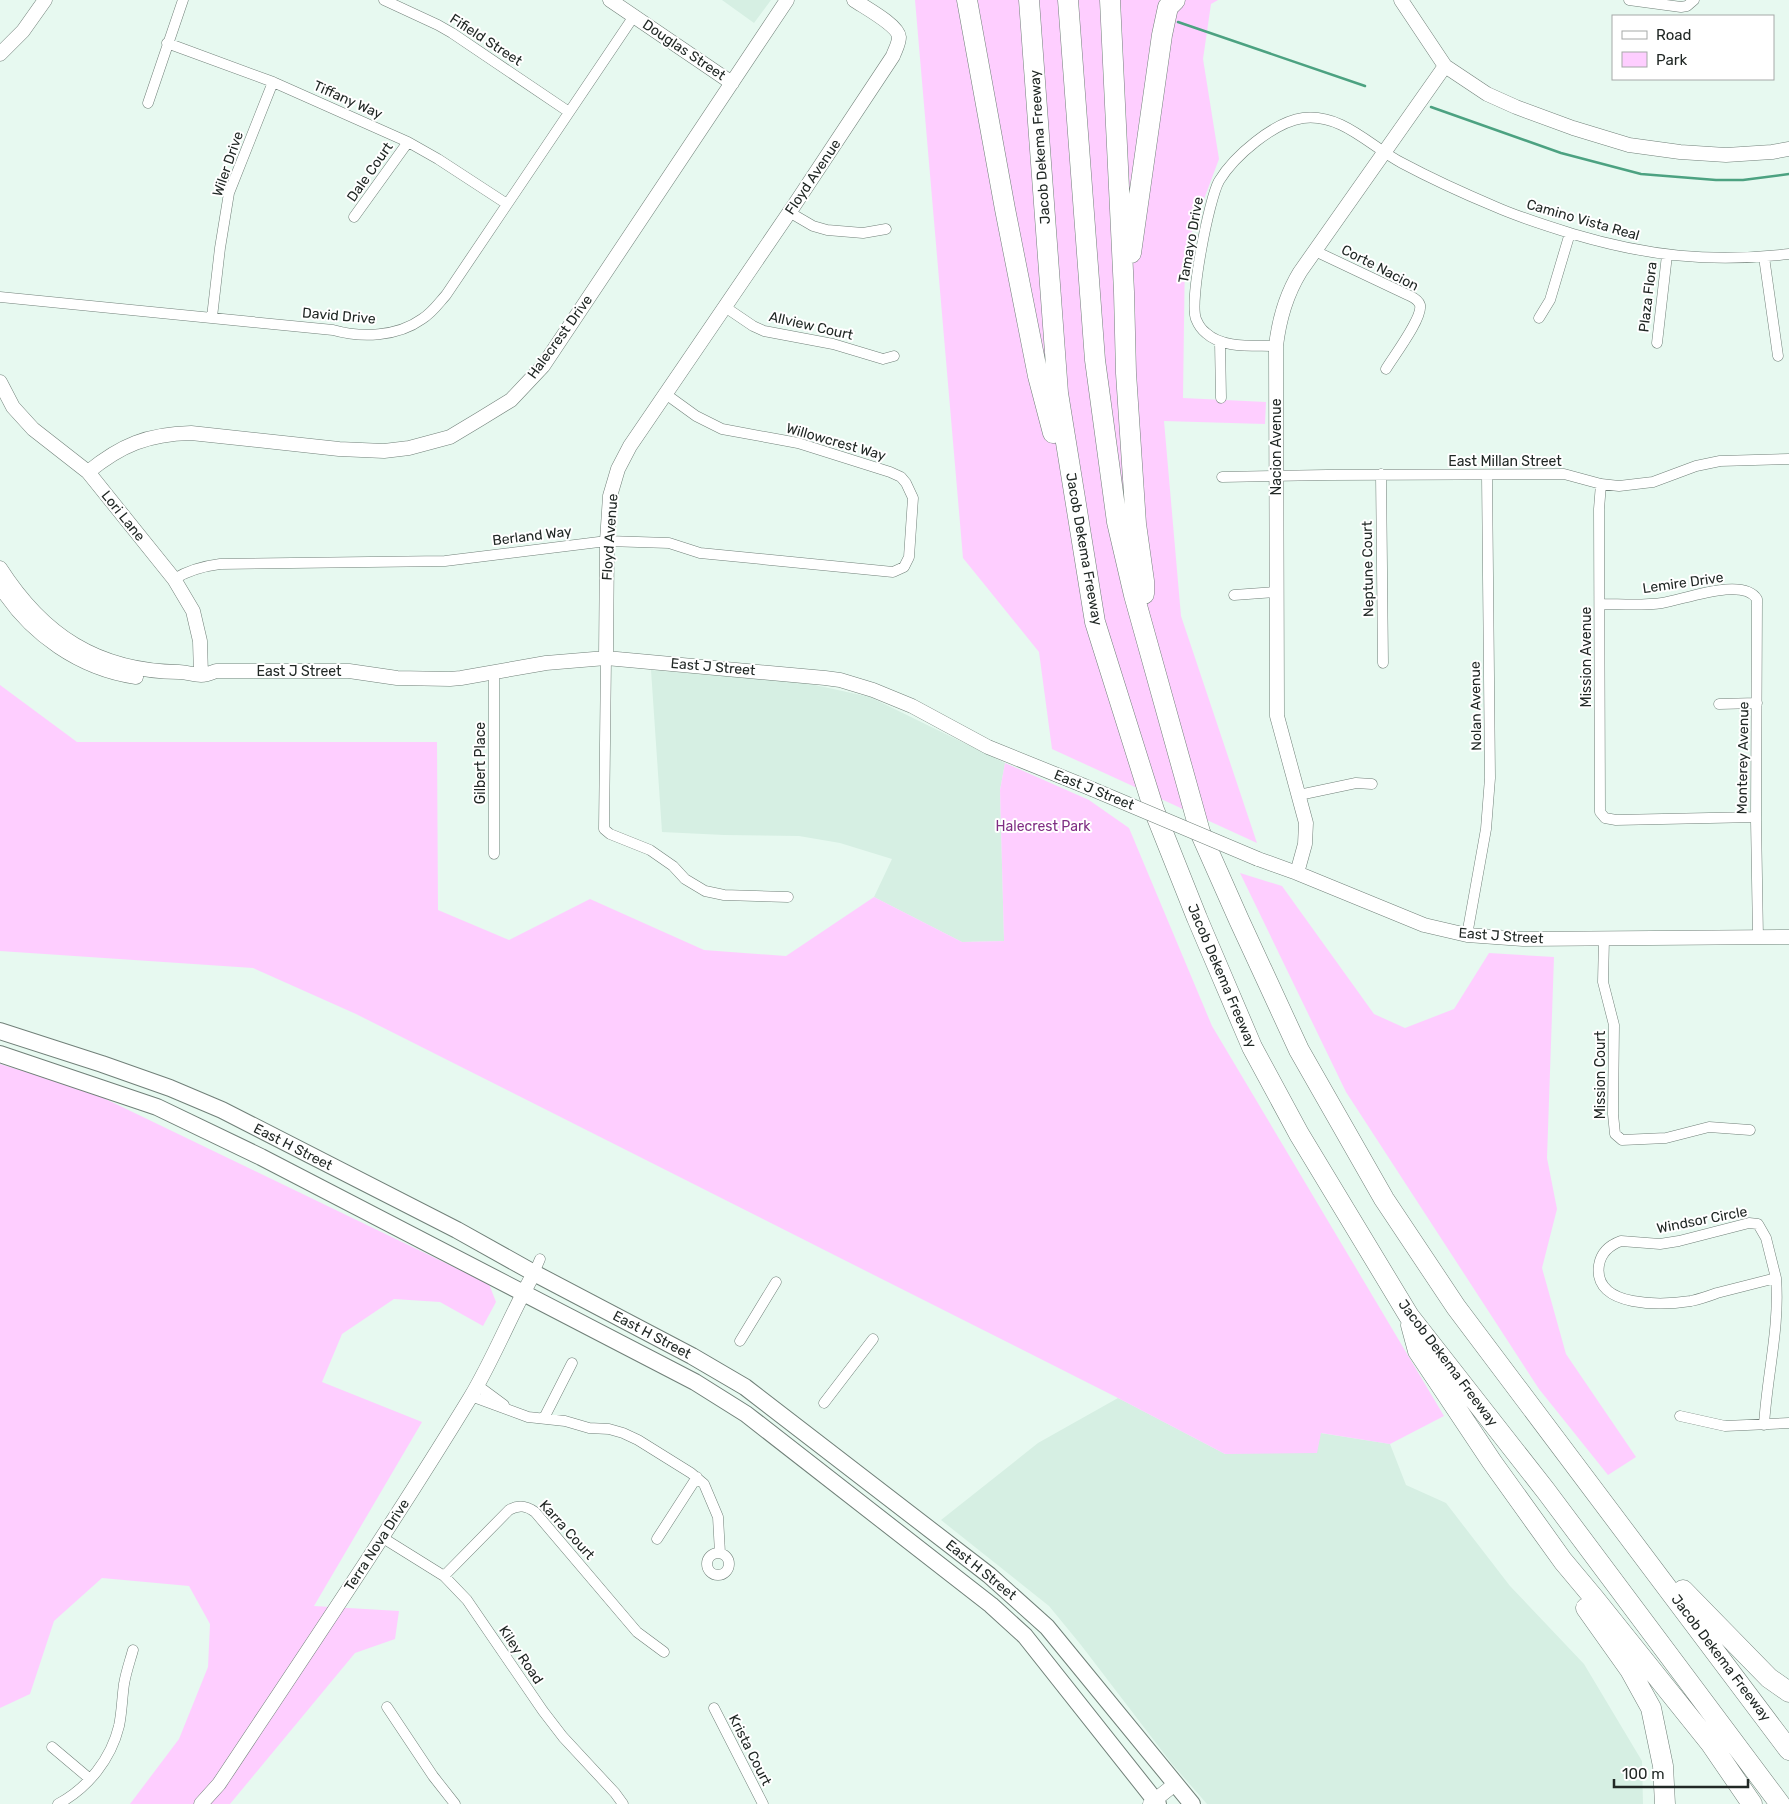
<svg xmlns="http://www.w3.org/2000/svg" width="1789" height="1804" font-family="Rubik,sans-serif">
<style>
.built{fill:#d6efe3}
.green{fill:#feceff}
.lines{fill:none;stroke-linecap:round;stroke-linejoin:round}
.stream{stroke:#4ca281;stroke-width:2.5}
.minor-casing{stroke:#718079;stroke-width:11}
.tertiary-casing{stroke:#718079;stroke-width:15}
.primary-casing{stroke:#718079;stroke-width:18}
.motorway-casing{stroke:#718079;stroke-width:21}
.minor{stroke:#fff;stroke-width:10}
.tertiary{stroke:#fff;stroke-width:14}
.primary{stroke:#fff;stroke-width:16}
.motorway{stroke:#fff;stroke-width:20}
.tertiary-bridge-casing{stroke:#718079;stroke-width:15;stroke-linecap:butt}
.tertiary-bridge{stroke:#fff;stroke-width:14}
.labels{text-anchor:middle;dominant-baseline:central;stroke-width:4;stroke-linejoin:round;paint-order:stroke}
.street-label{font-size:14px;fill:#212825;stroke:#fff}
.park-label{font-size:14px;fill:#802e84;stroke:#fff}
</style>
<rect width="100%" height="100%" fill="#e7f9f0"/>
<path class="built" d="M722,0H771L754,23Z
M651,670L801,682L870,697L1005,763L1000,790L1004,941L962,942L874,897L892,859L840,843L799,836L724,835L662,832Z
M1118,1398L1225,1454L1320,1433L1390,1444L1406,1485L1446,1503L1510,1586L1584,1664L1642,1761L1643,1804H1207L1172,1764L1081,1645L1049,1606L941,1520L1038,1443Z"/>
<path class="green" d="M915,0H1218L1211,4L1203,59L1219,159L1185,250L1183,398L1266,402L1265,424L1164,421L1181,616L1257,843L1052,749L1039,652L963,558Z
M0,685L77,742H437L438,910L509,940L590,899L704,950L786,956L874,897L962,942L1004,941L1000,790L1005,763L1089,800L1129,828L1212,1026L1444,1416L1390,1444L1321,1433L1317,1453L1225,1454L1118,1398L356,1014L253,968L0,951Z
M1240,873L1282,886L1374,1014L1405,1028L1454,1009L1489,953L1554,957L1547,1158L1557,1209L1542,1268L1566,1354L1636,1457L1608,1475L1539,1389L1346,1092Z
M0,1064L89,1091L489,1284L496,1302L483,1326L440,1302L394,1299L342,1334L322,1382L422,1422L314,1606L399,1611L395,1639L355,1653L230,1804H130L179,1739L208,1667L210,1624L189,1586L102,1578L54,1621L30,1694L0,1708Z"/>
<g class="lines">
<path class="stream" d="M1178,22L1365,86
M1431,107L1561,153L1641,174L1716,180H1743L1789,174"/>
<defs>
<path id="minor" d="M384,0L438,25L452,33L569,112
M1629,0L1681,7L1687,6L1694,0
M167,43L273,82L408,142L438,159L507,204
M148,103L183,0
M789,212L813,226L827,230L863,233L886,229
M354,217L408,142
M1315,251L1408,295C1412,297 1418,299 1420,305C1423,318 1393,357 1386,369
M1764,257L1778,356
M0,297L333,330C361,338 397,337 422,319C432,313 438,304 446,295L634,16
M725,307L753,326L764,331L833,344L883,359L894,356
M212,317L220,248L229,193L273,82
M1539,318L1550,300L1570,233
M1220,342L1221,398
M1657,343L1667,255
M1276,346C1254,345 1223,349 1206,333C1202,330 1198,324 1196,319C1189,301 1209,199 1219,181C1234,156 1274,122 1303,118C1342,113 1371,147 1402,163C1432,179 1465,194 1496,207C1521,218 1547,226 1573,234C1647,256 1711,263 1789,254
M1381,474L1383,663
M1222,477L1327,475L1564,474L1601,484L1619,486L1653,482L1696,466L1720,461L1789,459
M1601,484L1599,509L1600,812L1605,818L1616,820L1756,817
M174,579C189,570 204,566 220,564L445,561L607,541L669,543L700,553L893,572L904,567L909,557L913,498L906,483L901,477L890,472L798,443L722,429L696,416L667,395
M1234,595L1276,592
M1600,604C1620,604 1642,606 1662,603C1683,600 1743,576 1757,599L1756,820L1758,937
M606,658L604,829L610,834L650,850L673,866L685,879L705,891L724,895L788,897
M1719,704L1757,703
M1299,795L1356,783L1372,784
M494,854V672
M1467,935L1486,829L1490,778L1487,475
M1604,939L1603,982L1614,1025L1613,1114L1615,1134L1622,1140L1666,1138L1709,1127L1750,1130
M1749,1223L1758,1224L1766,1238L1776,1278C1756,1283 1737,1288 1717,1293C1709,1296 1700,1299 1691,1301C1665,1305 1592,1309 1599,1265C1601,1253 1610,1245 1621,1241L1660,1244L1679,1241Z
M534,1273L540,1259
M740,1341L776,1282
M477,1385L504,1405
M471,1396L528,1417L565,1421L589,1428L609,1429L623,1433L638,1440L691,1473L704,1484L718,1517L720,1553
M824,1403L873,1339
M1680,1416L1725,1426L1789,1423
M544,1418L572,1363
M1764,1425C1767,1375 1780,1327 1776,1278
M383,1538L444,1576L467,1600L543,1711L563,1737L615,1793L623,1804
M657,1539L697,1477
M707 1564a11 11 0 1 1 22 0a11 11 0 1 1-22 0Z
M444,1576L509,1510C519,1504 527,1506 535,1512L637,1632L664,1652
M387,1707L433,1776L455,1804
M714,1708L763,1804
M52,1747L90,1779
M58,1804C88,1788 111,1759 119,1726C122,1712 122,1698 124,1684C126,1672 130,1661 133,1650"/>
<path id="tertiary" d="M610,0L732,83
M1401,0L1445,66L1487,94L1516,107L1573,128L1629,145L1680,152L1726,155L1772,152L1789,149
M0,54L23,31L45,0
M0,382L13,407L33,429L88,472L174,579L193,611L200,641L201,675
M88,472C121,445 148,434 191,433L339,449L384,451L409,448L450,437L480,419L511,400L543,366L787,0
M0,568C43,635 97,671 179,672C186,672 194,675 201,675C206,675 211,673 216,671H349L397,678L450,679L461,678L546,663L606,658L825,678L840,680L873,690L912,706L988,747L1092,789
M0,586C30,634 80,669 136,677
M606,658L607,541L610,496L618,469L630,446L795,204L893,56C895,50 899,44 899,37C898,25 864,7 854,0
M1258,859L1297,873L1424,925L1467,935L1523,939L1789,937
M1297,873L1305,844L1306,823L1277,716L1276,346C1279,320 1286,295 1300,272L1445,66
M201,1804L219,1784C304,1656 390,1529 470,1398C494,1358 511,1314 534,1273
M1150,1804L1175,1784"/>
<path id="primary" d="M0,1031L102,1064L170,1088L222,1110L457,1230L534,1273L692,1356L745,1387L989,1575L1047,1627L1192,1804
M0,1054L157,1107L261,1157L695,1382L746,1414L991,1605L1025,1636L1158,1804"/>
<path id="motorway" d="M967,0L1005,209L1038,376L1053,433
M1029,0L1058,393L1095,622L1154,810L1197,918L1252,1047L1299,1134L1409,1316L1546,1491L1780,1804
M1068,0L1095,360L1117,522L1134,595L1200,832L1239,920L1299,1050L1384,1199L1456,1307L1789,1750
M1110,0L1124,292L1126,373L1136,524L1144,581V594
M1131,253L1162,35L1168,7L1175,0
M1411,1325L1418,1351L1492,1462L1563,1561L1594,1598L1711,1744L1752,1804
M1683,1590L1769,1678L1789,1692
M1586,1608L1630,1670L1651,1708L1663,1766L1665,1804"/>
</defs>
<use href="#minor" class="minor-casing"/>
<use href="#tertiary" class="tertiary-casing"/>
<use href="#primary" class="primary-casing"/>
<use href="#motorway" class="motorway-casing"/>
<use href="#minor" class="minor"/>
<use href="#tertiary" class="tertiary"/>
<use href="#primary" class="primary"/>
<use href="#motorway" class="motorway"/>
<defs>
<path id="tertiary-bridge" d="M1092,789L1258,859"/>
</defs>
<use href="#tertiary-bridge" class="tertiary-bridge-casing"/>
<use href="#tertiary-bridge" class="tertiary-bridge"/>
</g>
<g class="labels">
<g class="street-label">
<text transform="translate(486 40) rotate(33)">Fifield Street</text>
<text transform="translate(684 50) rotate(34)">Douglas Street</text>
<text transform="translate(348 100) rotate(24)">Tiffany Way</text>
<text transform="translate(1040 147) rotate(-94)">Jacob Dekema Freeway</text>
<text transform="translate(228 164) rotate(-71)">Wiler Drive</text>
<text transform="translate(370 172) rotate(-55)">Dale Court</text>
<text transform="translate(813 177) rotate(-56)">Floyd Avenue</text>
<text transform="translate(1583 220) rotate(16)">Camino Vista Real</text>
<text transform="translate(1191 240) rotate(-80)">Tamayo Drive</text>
<text transform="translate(1380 268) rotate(27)">Corte Nacion</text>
<text transform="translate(1648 297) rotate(-83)">Plaza Flora</text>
<text transform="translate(339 316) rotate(5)">David Drive</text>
<text transform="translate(811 326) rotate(13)">Allview Court</text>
<text transform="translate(560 337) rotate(-54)">Halecrest Drive</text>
<text transform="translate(836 442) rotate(16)">Willowcrest Way</text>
<text transform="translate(1276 447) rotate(-90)">Nacion Avenue</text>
<text x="1505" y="461">East Millan Street</text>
<text transform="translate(123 516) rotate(51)">Lori Lane</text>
<text transform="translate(532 536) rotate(-7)">Berland Way</text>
<text transform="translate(610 537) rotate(-86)">Floyd Avenue</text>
<text transform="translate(1084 549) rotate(80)">Jacob Dekema Freeway</text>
<text transform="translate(1368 569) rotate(-91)">Neptune Court</text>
<text transform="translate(1683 583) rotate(-8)">Lemire Drive</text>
<text transform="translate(1586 657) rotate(-90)">Mission Avenue</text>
<text transform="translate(713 667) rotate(5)">East J Street</text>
<text x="299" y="671">East J Street</text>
<text transform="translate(1476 706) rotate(-91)">Nolan Avenue</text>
<text transform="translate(1743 758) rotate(-89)">Monterey Avenue</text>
<text transform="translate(480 763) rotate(-90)">Gilbert Place</text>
<text transform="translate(1094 790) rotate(22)">East J Street</text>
<text transform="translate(1501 936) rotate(4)">East J Street</text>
<text transform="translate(1222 976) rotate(67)">Jacob Dekema Freeway</text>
<text transform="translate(1600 1075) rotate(-90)">Mission Court</text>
<text transform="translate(293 1147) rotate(27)">East H Street</text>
<text transform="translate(1702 1220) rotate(-11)">Windsor Circle</text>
<text transform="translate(652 1335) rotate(28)">East H Street</text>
<text transform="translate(1448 1363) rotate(53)">Jacob Dekema Freeway</text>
<text transform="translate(567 1530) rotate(48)">Karra Court</text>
<text transform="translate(377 1545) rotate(-57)">Terra Nova Drive</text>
<text transform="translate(981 1570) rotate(39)">East H Street</text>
<text transform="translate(521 1655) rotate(56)">Kiley Road</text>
<text transform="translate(1721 1658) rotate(53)">Jacob Dekema Freeway</text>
<text transform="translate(750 1750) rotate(63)">Krista Court</text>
</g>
<g class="park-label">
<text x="1043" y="826">Halecrest Park</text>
</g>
</g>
<rect x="1612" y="15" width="162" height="65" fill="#ffffff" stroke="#a6a9a8"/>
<rect x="1622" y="31" width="25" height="8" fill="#ffffff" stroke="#a6a9a8"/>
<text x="1656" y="40" font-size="15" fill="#212825">Road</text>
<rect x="1622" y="52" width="25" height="15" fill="#feceff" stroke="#a6a9a8"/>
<text x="1656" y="65" font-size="15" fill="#212825">Park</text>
<path d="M1614 1779v8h134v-8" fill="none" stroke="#212825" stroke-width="2.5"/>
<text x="1622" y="1779" font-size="15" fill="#212825" stroke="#ffffff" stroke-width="4" paint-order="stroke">100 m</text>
</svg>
